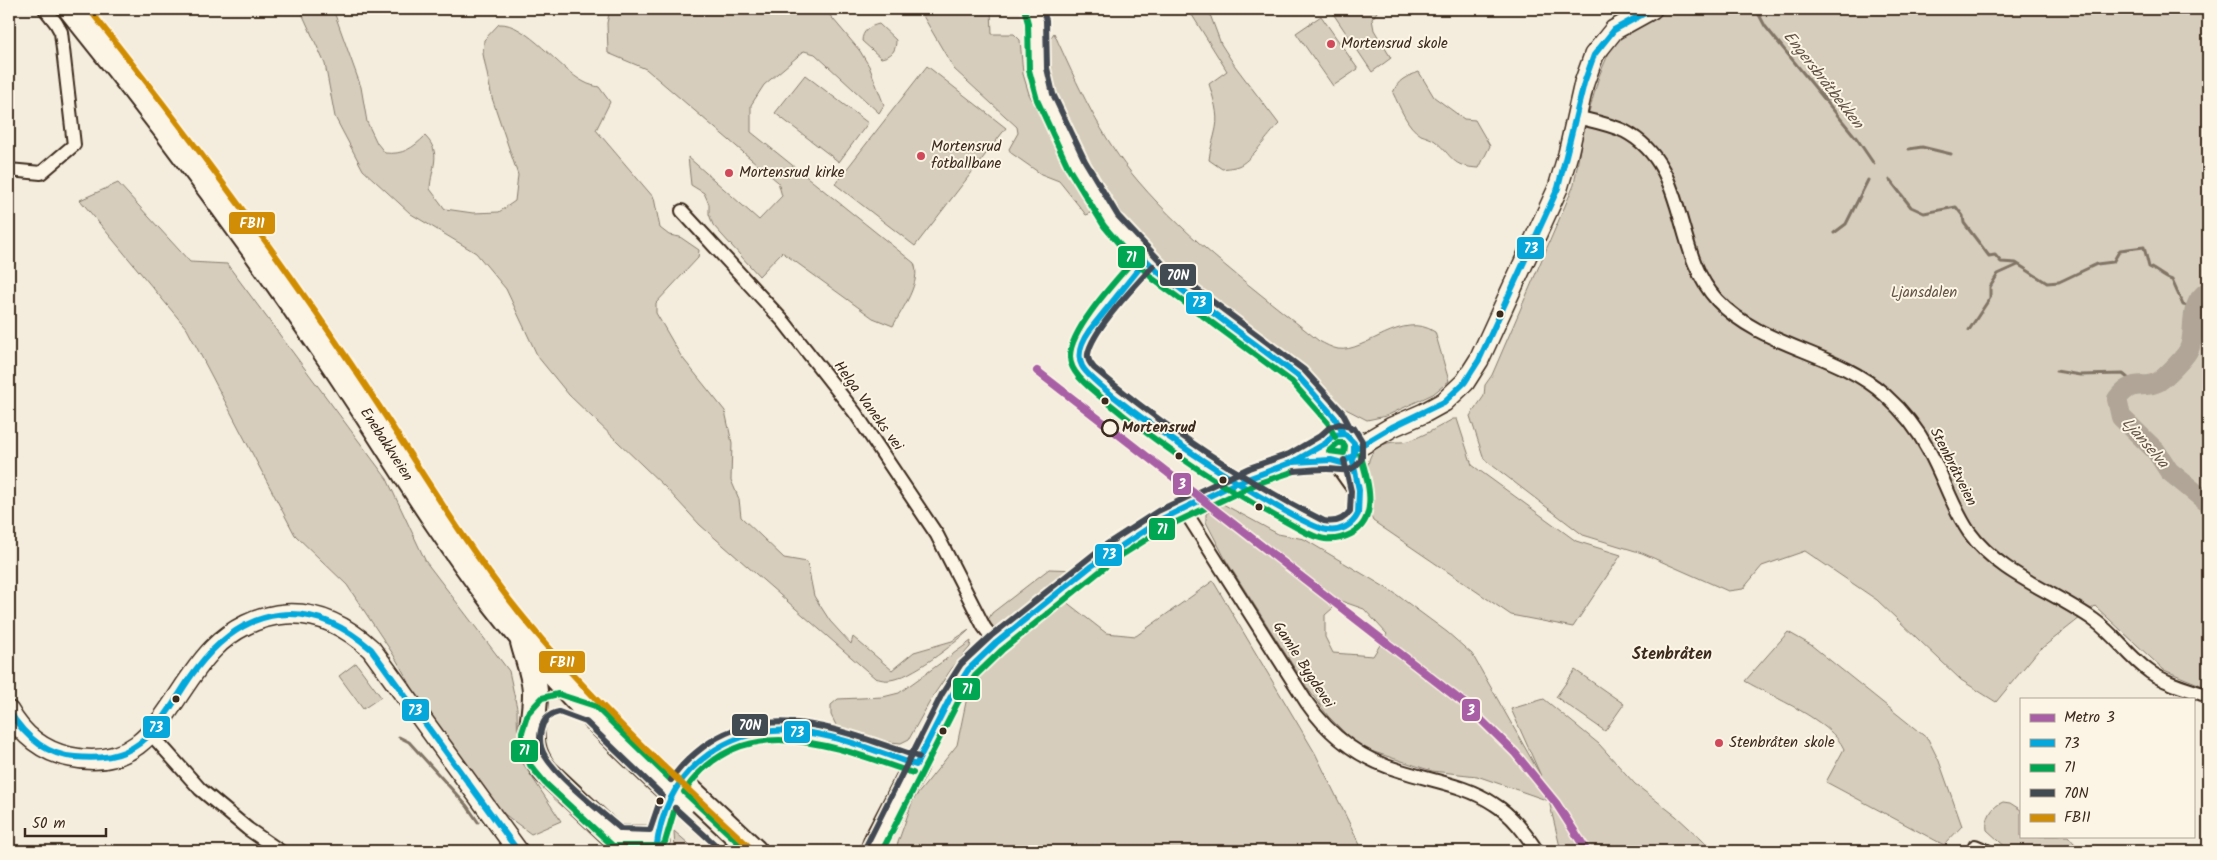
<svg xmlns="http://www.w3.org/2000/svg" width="2217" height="860" font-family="Kalam,sans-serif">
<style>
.green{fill:#d6cdbd;stroke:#887c6e;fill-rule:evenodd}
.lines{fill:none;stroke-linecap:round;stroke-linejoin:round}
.stream{stroke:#817466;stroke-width:3}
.river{stroke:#b0a596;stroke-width:20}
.street-casing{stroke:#3b2a1e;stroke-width:16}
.secondary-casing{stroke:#3b2a1e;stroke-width:22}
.highway-casing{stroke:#3b2a1e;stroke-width:28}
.street{stroke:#fcf5e5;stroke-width:12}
.secondary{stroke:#fcf5e5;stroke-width:19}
.highway{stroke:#fcf5e5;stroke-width:24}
.secondary-bridge-casing{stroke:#3b2a1e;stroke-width:22;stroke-linecap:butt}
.highway-bridge-casing{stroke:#3b2a1e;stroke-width:28;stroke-linecap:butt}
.secondary-bridge{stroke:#fcf5e5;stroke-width:19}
.highway-bridge{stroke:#fcf5e5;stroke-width:24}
.bus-1-casing{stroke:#fcf5e5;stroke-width:10}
.bus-2-casing{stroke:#fcf5e5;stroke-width:10}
.bus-3-casing{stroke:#fcf5e5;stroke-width:10}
.bus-4-casing{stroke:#fcf5e5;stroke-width:10}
.bus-1{stroke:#06a8dc;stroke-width:6}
.bus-2{stroke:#00a651;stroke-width:6}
.bus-3{stroke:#424a52;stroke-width:6}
.bus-4{stroke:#d18d06;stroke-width:6}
.metro-1-casing{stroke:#fcf5e5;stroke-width:11}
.metro-1{stroke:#a85fa5;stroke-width:8}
.poi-dot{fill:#d1495b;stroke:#fcf5e5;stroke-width:2}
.bus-dot{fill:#3b2a1e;stroke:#fcf5e5;stroke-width:2}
.stop-dot{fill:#fcf5e5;stroke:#3b2a1e;stroke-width:2.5}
.labels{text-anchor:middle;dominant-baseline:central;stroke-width:4;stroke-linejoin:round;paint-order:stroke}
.poi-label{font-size:15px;fill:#3b2a1e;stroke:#fcf5e5;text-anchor:start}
.park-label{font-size:15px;fill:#625346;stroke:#fcf5e5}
.street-label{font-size:15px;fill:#3b2a1e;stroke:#fcf5e5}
.stop-label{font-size:15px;font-weight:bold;fill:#3b2a1e;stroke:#fcf5e5;text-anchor:start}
.water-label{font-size:16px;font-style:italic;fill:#645548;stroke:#fcf5e5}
.neighbourhood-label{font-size:16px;font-weight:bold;fill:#3b2a1e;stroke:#fcf5e5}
.line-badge{stroke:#fcf5e5;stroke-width:2}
.badge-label{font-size:14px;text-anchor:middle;font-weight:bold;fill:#fff}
</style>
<rect width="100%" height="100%" fill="#f4eddd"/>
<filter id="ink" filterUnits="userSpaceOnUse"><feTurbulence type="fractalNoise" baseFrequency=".02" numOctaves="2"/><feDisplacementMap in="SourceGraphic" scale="10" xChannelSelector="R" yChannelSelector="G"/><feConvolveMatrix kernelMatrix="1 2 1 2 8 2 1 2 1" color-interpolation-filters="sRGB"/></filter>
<g filter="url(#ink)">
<path class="green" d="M300,9H333L361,87L367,122L377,143L385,153C403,155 413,148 425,136C443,154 431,167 430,189L445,209L473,213L499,212L515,201L518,175L492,98L483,54L484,40L499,24C526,22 560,70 584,82C589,85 595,86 599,87L610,102L596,130L654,198L660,228L669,235L680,237L699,250L698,258L656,303V313L681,356L725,411L732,443L731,480L739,499L741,517L784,558L807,562L814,596L830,621L851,644L853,637L892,670L914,652L952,641L969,630C955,644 910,678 890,680C885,681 879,679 875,678L700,525L666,488L569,395L538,357L506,289L476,253L411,214L363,170L335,117L325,64Z
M610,9H823L828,13L860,51L869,66L884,105L879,113L815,54L804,51L764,85L751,105V132L914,263C922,282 902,309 893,326L873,318L782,252L759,276L713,225L709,214V204L704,193L691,185L688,157L759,220L782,196L778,182L646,69L608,53L607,23Z
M919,9H991L992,34H1014L1020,40L1023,74L1029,94L1068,174L1091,211L1089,214L1086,215L1083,211L1059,181L1041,174L1011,153L1009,149L1018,133L1017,127L954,69Z
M1178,9H1208L1221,44L1235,66L1279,124C1268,135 1250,162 1238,166C1233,168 1227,168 1222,169L1209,160C1210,148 1214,139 1216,128C1219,114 1213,97 1209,84L1227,71L1192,15Z
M1330,9H1376L1377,12L1372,19L1374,30L1391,58L1372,72Z
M1673,9H2208V688L2164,670L2095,606L2037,652L1996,702L1961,680L1877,600L1805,551L1762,566L1743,589L1728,591L1642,553L1583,535L1484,459L1470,416L1484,396L1485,385L1492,375L1574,185L1582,137L1599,76L1613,43L1636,26Z
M1321,16L1358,69L1333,86L1296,33Z
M879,24L896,40C896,51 892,56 881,58L862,41C862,31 870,26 879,24Z
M1054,33C1077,84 1101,138 1138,181C1190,242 1257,291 1319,341C1325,344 1332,348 1338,349C1365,353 1402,310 1435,332L1449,381L1433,394L1386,416L1367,420L1340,406L1328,397L1312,378L1224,312L1156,256L1133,234L1101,192L1058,107L1051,85L1047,53L1049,40Z
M927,66L1006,128L915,246L835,184Z
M1419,72L1434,97L1464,119L1475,120L1490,146L1479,168C1451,167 1453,156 1435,141C1431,138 1426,137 1421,135C1407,127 1400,107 1393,93C1398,79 1406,77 1419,72Z
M805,75L868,123L839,162L775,113Z
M118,183L190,262L227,264L387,479L426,562L509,671L517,708L518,756L561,821L531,834L491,804L425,710L393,654L347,585L295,535L187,329L80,200Z
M1453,419H1457L1472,465L1576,541L1621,555L1573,627L1511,615L1373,521C1368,512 1373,501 1371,491C1367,471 1363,450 1388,443C1395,441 1401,443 1408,441C1423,436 1439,427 1453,419Z
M1221,503L1278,534L1304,539L1393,592L1447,632L1472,654L1541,776L1511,709L1544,699L1599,744L1635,784L1676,816L1714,851H1561L1549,801L1477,776L1432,771L1368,750L1351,739L1328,716L1308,689L1227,562L1206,522V514ZM1341,601L1364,609L1387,634L1373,656L1333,653L1325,637V615Z
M1049,569L1081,570L1000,630L992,627L988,620L992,613Z
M1213,581L1315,753L1363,851H895L913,800L957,745L970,683L1065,601L1106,633L1136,636Z
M1788,632L1811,645L1928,739L1939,761L1962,826L1944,845L1826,782L1844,749C1831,720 1772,697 1745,681Z
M971,641L970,647L952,668L933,696L909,739L901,743L890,742L837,727L831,715V705L838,699L883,697L899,693Z
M356,663L381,697L363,709L339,676Z
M1575,670L1624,704L1605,731L1556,697Z
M2003,802L2010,803L2021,810V836H2068L2081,851H2010L1987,830C1985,819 1992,806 2003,802Z
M674,831L697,851H675Z"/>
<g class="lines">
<path class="stream" d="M1756,9L1765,26L1857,139L1874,164
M2198,9L2208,21
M1909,149L1922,147L1951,154
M1890,180L1911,207L1924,213L1956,207L1963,216L1964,223L1989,256L1995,255L2001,262L2016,263L2047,283L2059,282L2097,264L2113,262L2120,250L2144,247L2149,267C2158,271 2163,277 2172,280L2183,305L2197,307
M1834,233L1846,224L1868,180
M1969,330L1990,298V287L1998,274L2018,265
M2056,371L2080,375L2123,374L2136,385
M399,737L409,742L467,806L478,822"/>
<path class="river" d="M2208,291C2185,307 2198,334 2188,351C2184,358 2165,378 2158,382C2143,390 2132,378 2117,399L2121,417L2156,451L2169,471L2208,503"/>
<defs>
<path id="street" d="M1576,117C1592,121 1609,124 1624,131C1690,165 1671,250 1717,300C1762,348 1836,351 1885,395C1903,411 1918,430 1929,451C1944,478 1952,507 1969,532C1999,574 2053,591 2094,620C2115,635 2129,657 2150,672C2167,684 2189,689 2208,696
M9,170L41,173L74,145L61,32L56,23L45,9
M682,211L784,322L856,414L937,535L984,627L996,643
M1146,260C1130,278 1082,331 1079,353C1078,361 1082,368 1088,374C1158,435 1237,489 1321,529C1337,534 1358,526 1360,508C1362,496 1356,469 1352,457
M1334,462L1359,497
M1183,508L1307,703C1330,736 1362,760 1401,771C1432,781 1466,785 1494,804C1512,815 1525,833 1537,851
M151,734L200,789L248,829L280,851
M1975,846L1987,851"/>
<path id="secondary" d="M1033,9L1037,21L1038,69L1045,97L1077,165L1111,221L1131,245L1158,272L1298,376L1321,404L1335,418L1343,433
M1325 448a15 15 0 1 1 30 0a15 15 0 1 1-30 0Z
M1355,449L1392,427L1424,413L1444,402L1465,382L1479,360L1558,188L1568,154L1584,83L1594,55L1614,30L1652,9
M1266,471L1293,462L1326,443
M9,711C22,735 44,752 70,757C153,775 168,695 213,649C232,629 258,616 286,614C320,612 347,627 371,649L518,851
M656,851C658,821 669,792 690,769C756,698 840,740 916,765L962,679L996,643L1109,553L1162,519L1218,491"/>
<g id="highway">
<path id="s1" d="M71,9C161,120 246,235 326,353C382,435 432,521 492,600C541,664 598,724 657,779"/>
<path d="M523,642C527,658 534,674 535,691C536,722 522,744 546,772L614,836L627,847L643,851"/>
<path d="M690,791L754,851"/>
<path d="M621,838L657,839"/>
<path d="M873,851L877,840L916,765"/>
</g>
</defs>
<use href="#street" class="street-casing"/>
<use href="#secondary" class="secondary-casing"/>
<use href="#highway" class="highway-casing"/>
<use href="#street" class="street"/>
<use href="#secondary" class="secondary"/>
<use href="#highway" class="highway"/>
<defs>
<path id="secondary-bridge" d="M1218,491L1266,471"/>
<path id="highway-bridge" d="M657,779L683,803"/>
</defs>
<use href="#secondary-bridge" class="secondary-bridge-casing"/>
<use href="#highway-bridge" class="highway-bridge-casing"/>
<use href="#secondary-bridge" class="secondary-bridge"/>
<use href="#highway-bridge" class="highway-bridge"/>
<defs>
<path id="bus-1" d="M1343,433L1335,418L1298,376L1158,272L1146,260L1089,331C1082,341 1076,354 1082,366C1095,393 1295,526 1327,530C1340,532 1352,526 1358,514L1359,490L1352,457
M1345,434L1354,443V455L1342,463L1331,460L1293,462L1326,443L1333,435Z
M1355,449L1392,427L1444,402L1465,382L1479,360L1558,188L1584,83L1594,55L1614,30L1652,9
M9,711C24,735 46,755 75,757C99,759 120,758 140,743C165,724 178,692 197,668C246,604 310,596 371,649L518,851
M656,851C660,816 672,784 700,761C767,704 843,740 916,765L950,698L968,670L996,643L1090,567L1162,519L1234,484L1293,462"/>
<path id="bus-2" d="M1025,12L1028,23L1029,70L1037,100L1069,169L1104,226L1125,251L1153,279L1292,382L1328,423L1335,437
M1139,254C1121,275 1069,329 1070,357C1070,364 1074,371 1079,377C1091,391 1108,402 1122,414C1171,453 1223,487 1277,517C1292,524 1309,537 1325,539C1334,540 1343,538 1351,534C1380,519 1368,479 1360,454
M1338,443H1343L1345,446L1344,453L1329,451Z
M671,780L595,706L558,694L542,698L528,713L522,732V745L530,765L545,783L613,846H662L665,842L675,808
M741,845L684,792C741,706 836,747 913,773
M882,851L958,702L975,676L1002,650L1114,560L1166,527L1256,484L1295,471"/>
<path id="bus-3" d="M1042,9L1046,20L1047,68L1053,94L1085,161L1118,216L1164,265L1304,370L1342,412L1351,429
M1153,266C1136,285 1092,330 1088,354C1087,360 1091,364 1094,368C1165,428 1241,479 1324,521C1335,523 1344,520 1350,511L1351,491L1344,460
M559,712L586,722L662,795L650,830L621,829C599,810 559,779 545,756C540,748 539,739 541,730C543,720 549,714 559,712Z
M671,780C680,766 690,757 703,747C768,697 850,734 919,757
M675,808L722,851
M865,848L942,694L961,664L991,636L1104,546L1158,511L1249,468L1289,454L1320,436L1330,427L1339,424L1354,428L1362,441V458C1351,476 1343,469 1327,469C1317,469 1306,470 1295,471"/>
<path id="bus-4" d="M89,9C182,126 272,246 355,370C410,451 458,536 519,612C589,699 672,775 754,851"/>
</defs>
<use href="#bus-1" class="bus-1-casing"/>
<use href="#bus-2" class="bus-2-casing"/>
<use href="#bus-3" class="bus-3-casing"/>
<use href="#bus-4" class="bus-4-casing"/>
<use href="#bus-1" class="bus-1"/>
<use href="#bus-2" class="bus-2"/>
<use href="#bus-3" class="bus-3"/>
<use href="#bus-4" class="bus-4"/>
<defs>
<path id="metro-1" d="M1037,371L1465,704L1515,753L1556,803L1587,851"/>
</defs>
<use href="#metro-1" class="metro-1-casing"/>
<use href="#metro-1" class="metro-1"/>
</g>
</g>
<g class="poi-dot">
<circle cx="1331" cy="44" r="5"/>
<circle cx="921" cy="156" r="5"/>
<circle cx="729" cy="173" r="5"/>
<circle cx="1719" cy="743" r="5"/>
</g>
<g class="bus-dot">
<circle cx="1500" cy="314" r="4.5"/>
<circle cx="1105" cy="401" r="4.5"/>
<circle cx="1179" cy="456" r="4.5"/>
<circle cx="1223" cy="480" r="4.5"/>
<circle cx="1259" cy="507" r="4.5"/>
<circle cx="176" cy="699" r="4.5"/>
<circle cx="943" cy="731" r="4.5"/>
<circle cx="660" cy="801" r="4.5"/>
</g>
<circle class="stop-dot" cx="1110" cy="428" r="8"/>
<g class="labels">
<g class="poi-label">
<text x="1341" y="44">Mortensrud skole</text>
<text x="931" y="147">Mortensrud<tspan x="931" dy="17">fotballbane</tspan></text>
<text x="739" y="173">Mortensrud kirke</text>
<text x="1729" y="743">Stenbråten skole</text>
</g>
<g class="park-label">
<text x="1924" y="293">Ljansdalen</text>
</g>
<g class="street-label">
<text transform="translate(868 406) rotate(54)">Helga Vaneks vei</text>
<text stroke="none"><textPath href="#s1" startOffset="538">Enebakkveien</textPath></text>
<text transform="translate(1953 467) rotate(63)">Stenbråtveien</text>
<text transform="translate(1303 665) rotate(57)">Gamle Bygdevei</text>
</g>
<g class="stop-label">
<text x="1122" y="428">Mortensrud</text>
</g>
<g class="water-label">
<text transform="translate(1823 80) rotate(52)">Engersbråtbekken</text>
<text transform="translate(2145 443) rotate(49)">Ljanselva</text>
</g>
<g class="neighbourhood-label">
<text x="1672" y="654">Stenbråten</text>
</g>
</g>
<g class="line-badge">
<rect x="228" y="211" width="48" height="24" rx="5" fill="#d18d06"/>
<rect x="1516" y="236" width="29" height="24" rx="5" fill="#06a8dc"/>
<rect x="1117" y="245" width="29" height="24" rx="5" fill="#00a651"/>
<rect x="1159" y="263" width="38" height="24" rx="5" fill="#424a52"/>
<rect x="1185" y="291" width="28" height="24" rx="5" fill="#06a8dc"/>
<rect x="1172" y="472" width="20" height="24" rx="5" fill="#a85fa5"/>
<rect x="1148" y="517" width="28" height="24" rx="5" fill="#00a651"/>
<rect x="1094" y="543" width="29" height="24" rx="5" fill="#06a8dc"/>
<rect x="538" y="650" width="48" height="24" rx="5" fill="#d18d06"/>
<rect x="952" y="677" width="29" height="24" rx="5" fill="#00a651"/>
<rect x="1461" y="698" width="20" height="24" rx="5" fill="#a85fa5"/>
<rect x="401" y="698" width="29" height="24" rx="5" fill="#06a8dc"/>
<rect x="731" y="713" width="38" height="24" rx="5" fill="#424a52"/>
<rect x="142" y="715" width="29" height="24" rx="5" fill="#06a8dc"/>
<rect x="783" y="720" width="28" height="24" rx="5" fill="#06a8dc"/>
<rect x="510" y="739" width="29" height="24" rx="5" fill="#00a651"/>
</g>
<g class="badge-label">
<text x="252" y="228">FB11</text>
<text x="1531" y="253">73</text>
<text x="1131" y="262">71</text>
<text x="1178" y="280">70N</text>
<text x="1199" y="307">73</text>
<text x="1182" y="489">3</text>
<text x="1162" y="534">71</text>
<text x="1109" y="559">73</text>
<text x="562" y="667">FB11</text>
<text x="967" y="694">71</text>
<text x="1471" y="715">3</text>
<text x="415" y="715">73</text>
<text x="750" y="730">70N</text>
<text x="156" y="732">73</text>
<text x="797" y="737">73</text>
<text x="524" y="755">71</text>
</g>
<rect width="2217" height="860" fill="none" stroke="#fcf5e5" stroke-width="30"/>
<rect x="15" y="15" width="2187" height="830" fill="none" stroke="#3b2a1e" stroke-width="2" filter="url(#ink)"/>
<rect x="2020" y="698" width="175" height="140" fill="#fcf5e5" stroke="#afa495"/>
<rect x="2030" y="714" width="25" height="8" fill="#a85fa5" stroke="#afa495"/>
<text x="2064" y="722" font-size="15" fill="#3b2a1e">Metro 3</text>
<rect x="2030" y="739" width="25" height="8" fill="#06a8dc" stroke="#afa495"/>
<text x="2064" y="748" font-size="15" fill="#3b2a1e">73</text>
<rect x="2030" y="764" width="25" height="8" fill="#00a651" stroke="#afa495"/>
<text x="2064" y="772" font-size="15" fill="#3b2a1e">71</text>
<rect x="2030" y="789" width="25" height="8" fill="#424a52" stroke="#afa495"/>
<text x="2064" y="798" font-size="15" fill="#3b2a1e">70N</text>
<rect x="2030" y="814" width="25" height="8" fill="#d18d06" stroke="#afa495"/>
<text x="2064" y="822" font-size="15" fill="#3b2a1e">FB11</text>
<path d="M25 828v8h81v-8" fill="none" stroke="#3b2a1e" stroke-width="2.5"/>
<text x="32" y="828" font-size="15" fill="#3b2a1e" stroke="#fcf5e5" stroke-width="4" paint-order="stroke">50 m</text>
</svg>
